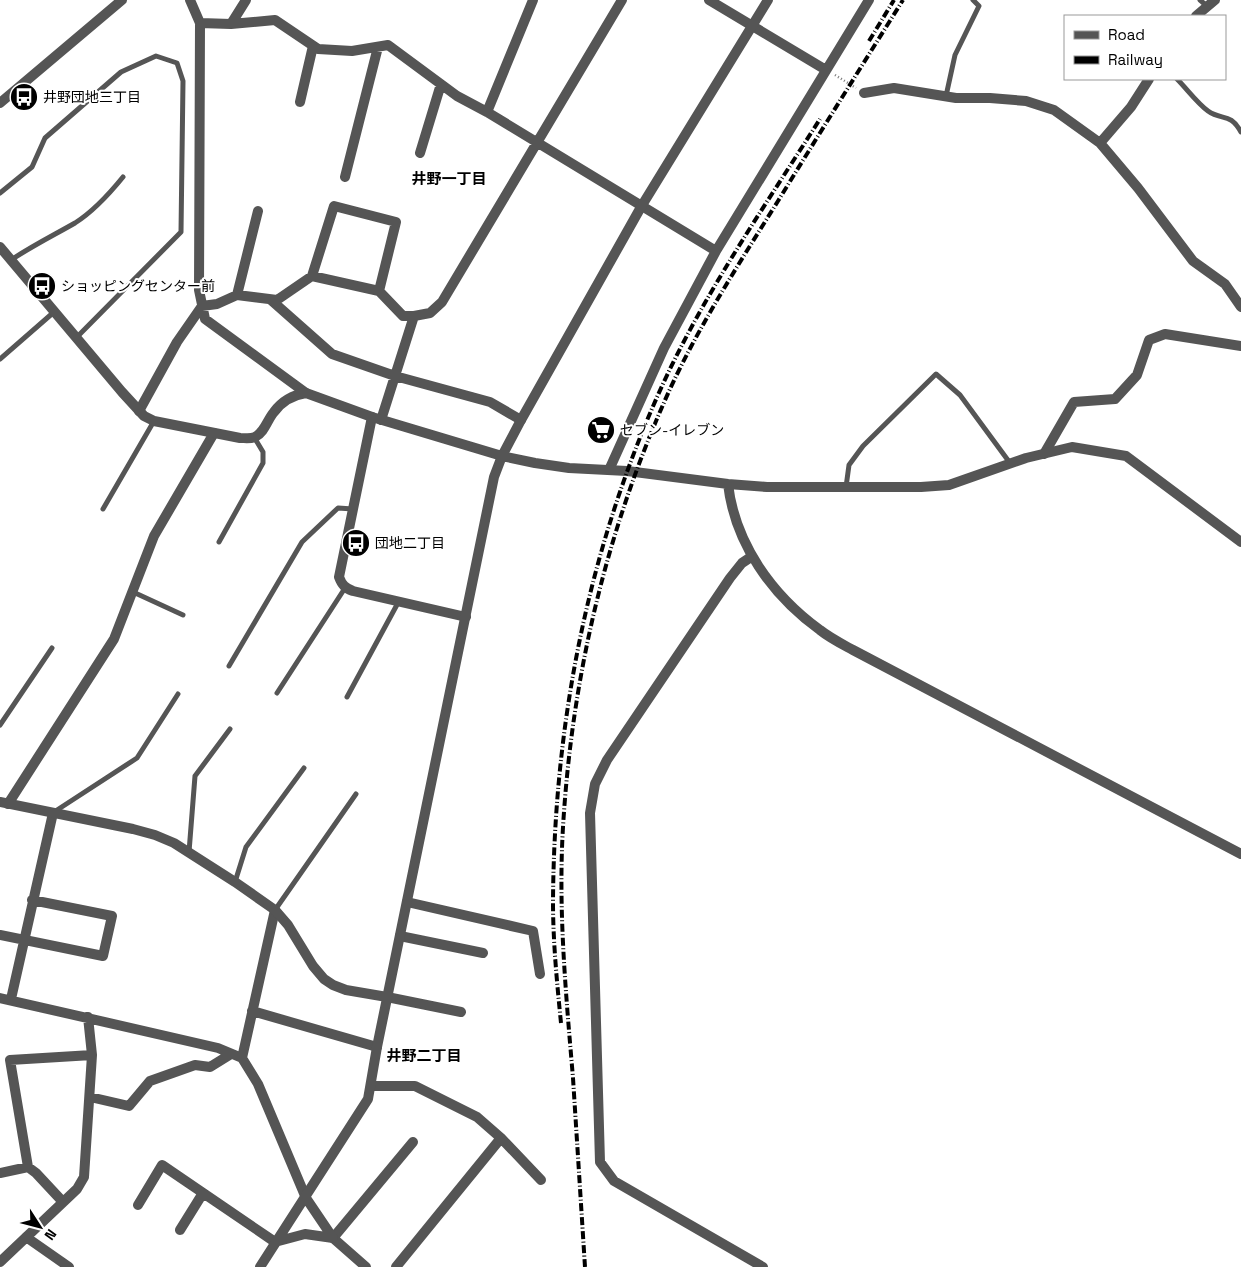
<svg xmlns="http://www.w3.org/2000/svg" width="1241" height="1267" font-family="'Space Grotesk','Noto Sans JP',sans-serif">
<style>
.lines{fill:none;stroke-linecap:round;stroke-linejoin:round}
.path{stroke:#777;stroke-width:2.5;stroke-dasharray:1 2.5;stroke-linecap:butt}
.service{stroke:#555;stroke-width:5}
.minor{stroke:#555;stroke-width:10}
.tertiary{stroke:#555;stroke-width:10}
.rail{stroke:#000;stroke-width:4;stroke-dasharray:8 2.5 1 2.5;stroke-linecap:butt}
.labels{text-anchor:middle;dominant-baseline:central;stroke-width:4;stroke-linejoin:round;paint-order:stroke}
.poi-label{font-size:14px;fill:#000;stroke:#fff;text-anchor:start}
.neighbourhood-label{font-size:15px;font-weight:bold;fill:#000;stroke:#fff}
</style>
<rect width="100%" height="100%" fill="#fff"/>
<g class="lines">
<path class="path" d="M835,75L856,88"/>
<path class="service" d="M1200,0L1207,6
M1177,79C1187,89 1197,103 1208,111C1222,121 1230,112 1241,132
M946,96L955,55L979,6L973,0
M0,193L32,167L45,138L121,72L156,56L177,63L183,81L181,232L76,338
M11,260C32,246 54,235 75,223C94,211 110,193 123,177
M0,359L54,312
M846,487L849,465L863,446L936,374L960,395L1010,463
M103,509L154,421
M219,542L263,463V452L254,437
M133,592L183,615
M229,666L302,542L338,508L353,509
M277,693L345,588
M347,697L399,601
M0,725L52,648
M54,812L137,758L178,694
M189,852L195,776L230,729
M235,882L246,847L304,768
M275,910L356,794"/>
<path class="minor" d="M190,0L200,23L231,24L275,20L318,49L352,51L388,45L457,96L487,112L716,251
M709,0L826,70
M1196,16L1215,0
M200,23L199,290L205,319L306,393
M231,24L246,0
M864,93L894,88L956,98H990L1026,101L1054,110L1100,143L1138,188L1193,261L1225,284L1241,307
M300,102L313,46
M487,112L533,0
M1100,143L1131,107L1149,79
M420,153L441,84
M345,177L378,47
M312,276L334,206L396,222L379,291
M237,295L258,211
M271,300L332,354L395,376L490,402L521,420
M139,411L177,342L202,306L217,304L237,295L277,300L312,276L379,291L403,316H414
M372,417L339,577C342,585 345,588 353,591L466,617
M381,420L414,316L430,313L442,302L622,0
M1044,454L1074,402L1115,399L1137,375L1149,340L1165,334L1241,346
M609,470L664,348L716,251L869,0
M751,557L742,563L730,578L607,760L595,784L590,813L600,1162L614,1181L763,1267
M8,804L114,639L154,536L214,433
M407,902L533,931L540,974
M0,935L103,956L112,916L32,900
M400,936L483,953
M387,997L461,1012
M0,998L218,1048L242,1058L258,1084L306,1198
M11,999L53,813
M252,1011L377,1047
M242,1058L275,910
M372,1086H415L477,1117L501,1138L541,1180
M90,1097L129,1106L150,1081L195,1065L210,1067L231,1054
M28,1167L10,1060L92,1055
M0,1173L28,1167L36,1173L63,1202
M138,1205L162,1165L275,1242
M180,1230L203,1193
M26,1237L69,1267
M0,1262L77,1189L84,1177L92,1055L88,1017
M366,1267L333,1238L413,1142
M396,1267L501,1138"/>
<path class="tertiary" d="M0,103L122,0
M0,247L122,392L144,416L154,421L240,438C245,438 251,439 255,437C265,432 267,420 274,412C282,401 293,395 306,393L372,417L502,456L535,463L569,468L627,471L728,484L767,487H921L949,485L1026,458L1072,447L1126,456L1241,542
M728,484C735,544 772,595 820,630C830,638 842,644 853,650L1241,854
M0,802L133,829L155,835L174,843L235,882L275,910L288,925L313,966L324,979L333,985L346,990L387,997
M306,1198L333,1238
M275,1242L305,1234L333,1238
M260,1267L368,1099L377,1047L494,477L502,456L521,420L641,207L768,0"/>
<path class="rail" d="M869,41L894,0
M561,1023C557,983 553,942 553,902C554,723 588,549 662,386C705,292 765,206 820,119
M585,1267C581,1204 577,1141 573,1078C566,995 558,911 563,827C572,675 607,528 670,389C700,324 740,262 778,201C819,134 861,67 903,0"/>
</g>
<defs>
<symbol id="bus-disc" viewBox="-11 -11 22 22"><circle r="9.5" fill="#000" stroke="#fff"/><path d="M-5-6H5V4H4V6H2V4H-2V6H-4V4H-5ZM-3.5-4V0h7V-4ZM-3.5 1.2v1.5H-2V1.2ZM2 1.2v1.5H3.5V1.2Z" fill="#fff"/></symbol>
<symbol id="supermarket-disc" viewBox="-11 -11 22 22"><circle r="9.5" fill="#000" stroke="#fff"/><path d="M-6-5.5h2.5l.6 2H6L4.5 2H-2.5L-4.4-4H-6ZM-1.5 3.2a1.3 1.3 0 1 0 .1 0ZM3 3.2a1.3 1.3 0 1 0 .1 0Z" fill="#fff"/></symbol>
</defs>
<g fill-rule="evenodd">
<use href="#bus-disc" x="8" y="81" width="32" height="32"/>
<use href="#bus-disc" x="26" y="270" width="32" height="32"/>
<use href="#supermarket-disc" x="585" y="414" width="32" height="32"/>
<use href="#bus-disc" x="340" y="527" width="32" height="32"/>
</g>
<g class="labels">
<g class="poi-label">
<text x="43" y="97">井野団地三丁目</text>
<text x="61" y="286">ショッピングセンター前</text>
<text x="620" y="430">セブン-イレブン</text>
<text x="375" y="543">団地二丁目</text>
</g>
<g class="neighbourhood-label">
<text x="449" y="178">井野一丁目</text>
<text x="424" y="1055">井野二丁目</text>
</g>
</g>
<rect x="1064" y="15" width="162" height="65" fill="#ffffff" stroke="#999999"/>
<rect x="1074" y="31" width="25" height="8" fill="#555555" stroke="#999999"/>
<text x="1108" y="40" font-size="15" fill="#000000">Road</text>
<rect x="1074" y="56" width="25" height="8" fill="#000000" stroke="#999999"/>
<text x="1108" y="65" font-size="15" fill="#000000">Railway</text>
<g transform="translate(40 1227) rotate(126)" stroke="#ffffff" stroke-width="4" paint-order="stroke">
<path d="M0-4L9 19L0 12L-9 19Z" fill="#000000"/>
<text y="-8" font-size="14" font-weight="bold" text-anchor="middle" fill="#000000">N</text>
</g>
</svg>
